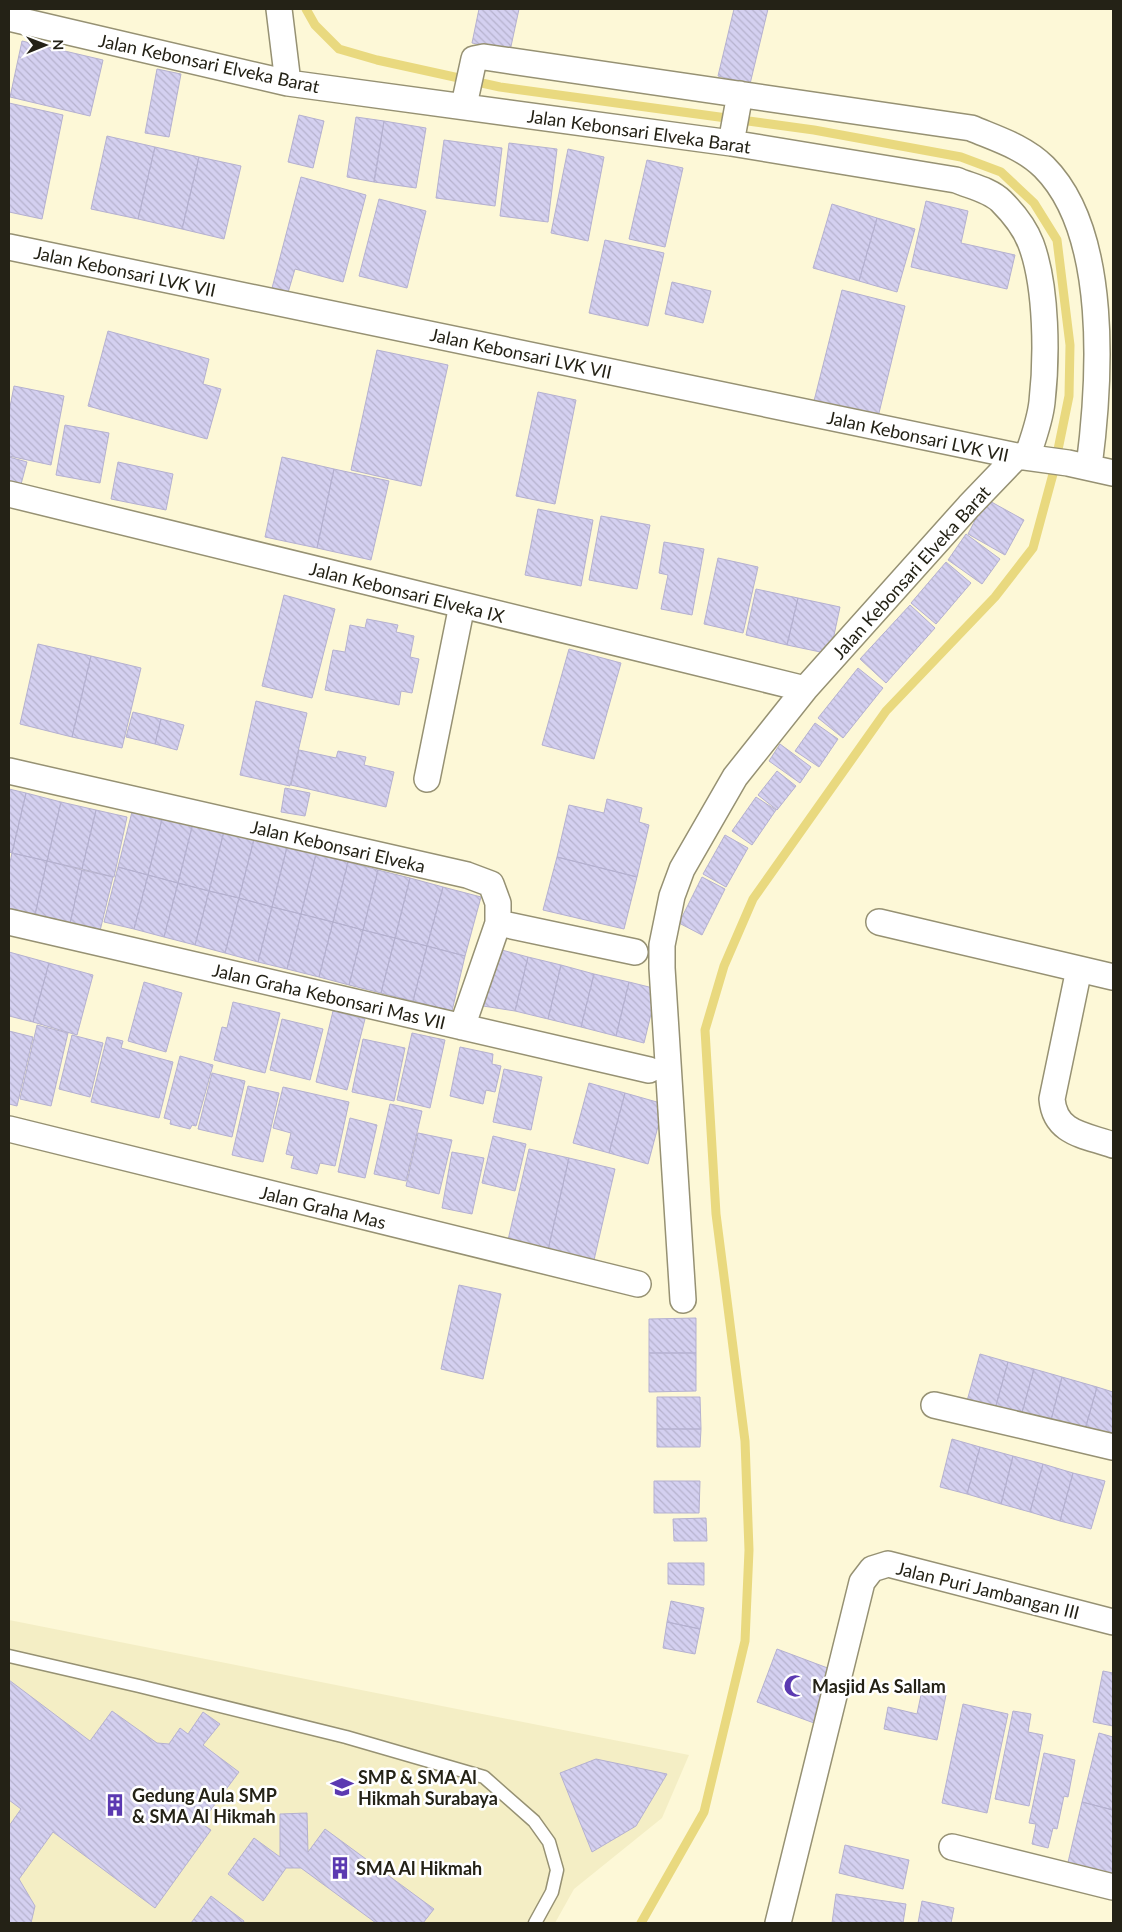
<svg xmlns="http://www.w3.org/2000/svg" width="1122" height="1932" font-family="Lato,sans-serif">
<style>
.built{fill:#f4eec5}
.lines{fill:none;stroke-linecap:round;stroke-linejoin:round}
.stream{stroke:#e9d97f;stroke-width:9}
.building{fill:url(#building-back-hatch);stroke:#b5b1d0}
.lane-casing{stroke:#969173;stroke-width:15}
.street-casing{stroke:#969173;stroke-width:28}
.lane{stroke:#fff;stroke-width:12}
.street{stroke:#fff;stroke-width:25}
.labels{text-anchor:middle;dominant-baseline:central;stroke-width:5;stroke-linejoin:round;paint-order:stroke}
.street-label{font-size:18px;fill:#242216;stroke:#fff}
.poi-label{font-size:18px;font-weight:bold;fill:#242216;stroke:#fff;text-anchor:start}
</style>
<defs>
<pattern id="building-back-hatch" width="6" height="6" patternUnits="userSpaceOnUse" patternTransform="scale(1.25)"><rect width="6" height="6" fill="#d4d0f0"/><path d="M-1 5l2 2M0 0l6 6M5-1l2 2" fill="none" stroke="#b6b2cd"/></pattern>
</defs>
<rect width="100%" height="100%" fill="#fdf8d7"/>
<path class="built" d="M9,1620L689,1755L662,1818L574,1889L555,1923H9Z"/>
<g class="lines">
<path class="stream" d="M306,9L315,25L339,49L377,60L500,87L814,130L961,157L1001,172L1034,203L1057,240L1070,345L1069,396L1053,474L1033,548L995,597L886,711L753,899L724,966L705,1030L716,1214L745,1441L749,1550L745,1641L704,1812L641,1923"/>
</g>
<path class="building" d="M479,9H519L510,51L472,43Z
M734,9H768L750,84L718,76Z
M22,41L103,60L90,116L10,97Z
M157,69L181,74L169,137L145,133Z
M9,103L63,115L42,219L9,212Z
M299,115L324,121L313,168L288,162Z
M356,117L384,121L374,182L347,177Z
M384,121L426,128L416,188L374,182Z
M107,136L155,147L138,219L91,209Z
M444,140L502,148L495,206L436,198Z
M509,143L557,149L548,222L500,216Z
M155,147L199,157L182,229L138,219Z
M568,149L604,157L588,241L551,233Z
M199,157L241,166L224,239L182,229Z
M647,160L683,168L665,247L629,239Z
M301,177L366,195L343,282L295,269L287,296L271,292Z
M379,199L426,211L407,288L359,276Z
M926,201L968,211L961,243L1015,255L1007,289L911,267Z
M832,204L877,218L859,281L813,268Z
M877,218L915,229L897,292L859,281Z
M605,240L664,253L648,326L589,313Z
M672,282L711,291L703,323L665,314Z
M842,290L905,306L878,417L814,401Z
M108,331L209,359L203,384L221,389L207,439L88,406Z
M377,350L448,365L421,486L351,470Z
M14,386L64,396L51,465L9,456V412Z
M538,392L576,400L555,504L516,496Z
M65,425L109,433L100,483L56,475Z
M9,457L27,462L20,488L9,486Z
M282,457L334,469L317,548L265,537Z
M118,462L173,474L166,510L111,499Z
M334,469L389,481L371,560L317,548Z
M986,499L1024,520L1005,555L968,534Z
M538,509L593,520L581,586L525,575Z
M601,516L650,525L637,589L589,580Z
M966,534L1000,559L982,584L948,560Z
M664,542L704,549L692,615L661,609L668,575L659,573Z
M718,558L758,567L743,633L704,624Z
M946,562L971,583L936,624L911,603Z
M756,589L798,598L787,645L746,635Z
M284,595L335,609L312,698L262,686Z
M798,598L840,607L830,654L787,645Z
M910,605L935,628L886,683L860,659Z
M367,619L398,625L396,632L414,636L410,657L419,659L412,693L401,691L399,705L325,690L333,650L345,652L350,625L365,628Z
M38,644L91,656L72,737L20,724Z
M569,649L621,663L594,759L542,745Z
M91,656L141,668L122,748L72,737Z
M858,668L883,688L843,738L818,718Z
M256,701L307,713L290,786L240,775Z
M133,712L161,719L155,744L126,737Z
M161,719L184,725L177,750L155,744Z
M815,723L838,739L819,767L795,751Z
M780,744L811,767L800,783L769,761Z
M299,750L336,758L338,751L366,757L364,765L394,772L386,807L291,785Z
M777,771L796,786L777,810L758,795Z
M285,788L310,793L305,816L281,812Z
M9,789L26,793L12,853L9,852Z
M26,793L61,802L47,861L12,853Z
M756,797L776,810L752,845L732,831Z
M607,799L642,808L639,822L649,825L637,877L557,857L569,805L604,813Z
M61,802L96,810L82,869L47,861Z
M133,808L163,815L148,875L118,867Z
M96,810L127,817L114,877L82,869Z
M163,815L193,823L178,883L148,875Z
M193,823L224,831L209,891L178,883Z
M224,831L254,839L239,898L209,891Z
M725,835L748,848L726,887L703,874Z
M254,839L287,847L272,907L239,898Z
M287,847L316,854L301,914L272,907Z
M12,853L47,861L34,919L9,913V866Z
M316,854L348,862L333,922L301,914Z
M557,857L637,877L624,929L543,910Z
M47,861L82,870L69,928L34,919Z
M348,862L378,870L363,930L333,922Z
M118,867L148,875L134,929L104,922Z
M82,870L113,877L99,935L69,928Z
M378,870L410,878L395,938L363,930Z
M148,875L178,883L164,937L134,929Z
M702,877L725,889L702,935L679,923Z
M410,878L443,887L427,946L395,938Z
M178,883L209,891L195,945L164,937Z
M443,887L481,897L465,956L427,946Z
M209,891L239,898L225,953L195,945Z
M239,898L272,907L258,962L225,953Z
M272,907L301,914L287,969L258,962Z
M301,914L333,922L319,977L287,969Z
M333,922L363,930L349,985L319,977Z
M363,930L395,938L381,993L349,985Z
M395,938L427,946L413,1001L381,993Z
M427,946L465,956L452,1011L413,1001Z
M498,949L528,957L515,1011L483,1006Z
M9,952L49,963L33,1022L9,1016Z
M528,957L561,965L548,1019L515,1011Z
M49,963L93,975L77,1035L33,1022Z
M561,965L594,974L581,1027L548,1019Z
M594,974L629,982L616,1036L581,1027Z
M144,982L182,993L166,1052L128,1041Z
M629,982L657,989L644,1043L616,1036Z
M233,1002L280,1013L265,1073L214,1060L222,1027L227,1028Z
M333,1011L365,1019L347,1090L316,1082Z
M282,1019L323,1029L310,1080L270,1070Z
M37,1025L68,1033L51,1106L20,1099Z
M9,1031L33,1037L17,1106L9,1104Z
M412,1033L445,1040L430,1108L397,1100Z
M72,1035L103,1043L90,1097L59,1089Z
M107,1037L123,1041L121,1048L173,1062L159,1118L91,1102Z
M363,1039L405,1048L394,1101L352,1092Z
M460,1047L493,1054L492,1064L501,1066L495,1092L486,1090L483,1104L450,1096Z
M180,1056L213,1065L196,1126L192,1125L190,1129L170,1124L171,1120L164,1118Z
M504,1069L542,1077L531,1130L493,1122Z
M212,1073L245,1081L232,1137L198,1129Z
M589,1083L625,1093L609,1153L573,1143Z
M248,1086L279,1093L263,1162L232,1155Z
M283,1087L349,1102L335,1166L320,1163L317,1174L291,1168L294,1156L286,1154L291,1133L273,1128Z
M625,1093L664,1104L648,1164L609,1153Z
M390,1104L422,1111L406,1181L374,1174Z
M350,1118L377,1125L365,1178L338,1172Z
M418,1133L452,1140L439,1194L406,1186Z
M493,1136L526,1144L515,1191L482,1183Z
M529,1149L569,1158L548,1250L508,1240Z
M452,1152L484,1158L472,1214L442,1208Z
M569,1158L615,1169L594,1260L548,1250Z
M459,1285L501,1294L483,1379L441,1369Z
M696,1318V1353H649V1319Z
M649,1353H696V1391L649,1392Z
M980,1354L1008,1362L995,1409L967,1401Z
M1008,1362L1034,1369L1021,1416L995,1409Z
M1034,1369L1062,1377L1050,1424L1021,1416Z
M1062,1377L1097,1387L1084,1433L1050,1424Z
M1097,1387L1113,1392V1442L1084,1433Z
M657,1397H700L701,1429H657Z
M657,1429H701L700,1447H657Z
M952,1439L980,1447L967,1494L940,1487Z
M980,1447L1013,1456L1001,1504L967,1494Z
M1013,1456L1043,1464L1030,1512L1001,1504Z
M1043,1464L1073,1473L1060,1521L1030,1512Z
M1073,1473L1105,1481L1091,1529L1060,1521Z
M654,1481H700L699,1513H654Z
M706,1518L707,1541H674L673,1519Z
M668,1563H704V1585L668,1584Z
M671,1601L704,1608L700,1629L667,1622Z
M667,1622L700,1629L695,1654L663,1648Z
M777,1649L833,1670L814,1723L757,1702Z
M1103,1671L1113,1673V1726L1093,1722Z
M9,1680L90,1741L112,1711L157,1743L169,1744L180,1728L188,1734L203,1712L220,1724L203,1745L239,1772L201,1823L211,1830L155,1908L53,1832L19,1879L35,1906L31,1923H9V1826L21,1809L9,1800Z
M922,1690L946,1695L937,1740L884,1729L888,1707L917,1714Z
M963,1704L1008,1714L987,1813L942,1803Z
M1013,1711L1031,1714L1028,1732L1043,1735L1029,1806L995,1799Z
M1099,1733L1113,1737V1810L1082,1802Z
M1044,1753L1075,1760L1068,1797L1064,1796L1057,1829L1053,1828L1048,1848L1032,1844L1036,1824L1029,1823Z
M596,1759L667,1774L636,1826L592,1852L560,1773Z
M1082,1802L1113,1810V1882L1066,1871Z
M307,1813L308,1852L325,1829L434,1909L423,1923H376L301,1868H286L263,1901L228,1874L254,1838L280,1857V1814Z
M845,1845L909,1860L903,1889L839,1873Z
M836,1894L906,1904L903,1923H832Z
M211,1896L244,1921L243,1923H191Z
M922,1901L954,1908L951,1923H918Z"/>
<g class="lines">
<defs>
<path id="lane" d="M9,1656L139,1686L346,1737L484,1777L534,1821L549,1842L557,1870L552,1892L535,1923"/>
<path id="street" d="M279,9L288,83
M9,18L288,83L731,143L956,180C970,186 990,190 1001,201C1013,213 1025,228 1031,244C1047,287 1047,358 1042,402C1040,421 1033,439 1027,457
M464,105L474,59L484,57L971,128C997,139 1024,147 1044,167C1110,233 1100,382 1089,467
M731,143L740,94
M9,247L1017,456L1068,463L1113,473
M9,494L805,689
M9,771L467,875L491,884L498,903V923L462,1027
M427,779L462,605
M9,922L649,1070
M879,922L1113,977
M498,923L635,952
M1079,969L1052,1099C1055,1134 1085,1135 1113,1145
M9,1129L638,1284
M683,1300L662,968V945L672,896L682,869L735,777L805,689L969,506L1017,456
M934,1405L1113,1447
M952,1847L1113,1887
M778,1923L862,1582L872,1569L888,1564L1113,1622"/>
</defs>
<use href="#lane" class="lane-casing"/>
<use href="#street" class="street-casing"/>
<use href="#lane" class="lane"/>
<use href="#street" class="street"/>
</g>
<defs>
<symbol id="mosque-bare" viewBox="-9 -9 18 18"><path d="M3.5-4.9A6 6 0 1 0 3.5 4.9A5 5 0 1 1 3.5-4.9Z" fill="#5b39b1" stroke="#fff" stroke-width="2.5" paint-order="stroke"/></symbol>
<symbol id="school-bare" viewBox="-9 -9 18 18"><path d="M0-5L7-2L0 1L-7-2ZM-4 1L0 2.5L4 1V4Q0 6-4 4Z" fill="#5b39b1" stroke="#fff" stroke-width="2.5" paint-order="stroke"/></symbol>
<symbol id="building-bare" viewBox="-9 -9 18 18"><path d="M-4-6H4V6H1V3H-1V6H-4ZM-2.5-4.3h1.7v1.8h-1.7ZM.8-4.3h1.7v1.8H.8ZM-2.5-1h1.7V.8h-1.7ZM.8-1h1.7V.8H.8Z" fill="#5b39b1" stroke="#fff" stroke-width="2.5" paint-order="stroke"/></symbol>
</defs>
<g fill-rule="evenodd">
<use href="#mosque-bare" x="779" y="1670" width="32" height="32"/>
<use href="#school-bare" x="326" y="1771" width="32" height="32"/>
<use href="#building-bare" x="99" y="1789" width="32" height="32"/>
<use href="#building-bare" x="324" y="1852" width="32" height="32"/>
</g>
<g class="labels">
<g class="street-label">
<text transform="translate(209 63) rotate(12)">Jalan Kebonsari Elveka Barat</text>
<text transform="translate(639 131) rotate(8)">Jalan Kebonsari Elveka Barat</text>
<text transform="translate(125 271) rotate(12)">Jalan Kebonsari LVK VII</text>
<text transform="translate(521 353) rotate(12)">Jalan Kebonsari LVK VII</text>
<text transform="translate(918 436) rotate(12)">Jalan Kebonsari LVK VII</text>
<text transform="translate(911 572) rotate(-48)">Jalan Kebonsari Elveka Barat</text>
<text transform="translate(407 592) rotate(14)">Jalan Kebonsari Elveka IX</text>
<text transform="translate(338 846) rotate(13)">Jalan Kebonsari Elveka</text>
<text transform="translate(329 996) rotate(13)">Jalan Graha Kebonsari Mas VII</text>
<text transform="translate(323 1207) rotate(14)">Jalan Graha Mas</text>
<text transform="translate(988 1590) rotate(14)">Jalan Puri Jambangan III</text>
</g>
<g class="poi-label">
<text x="812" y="1686">Masjid As Sallam</text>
<text x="358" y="1777">SMP &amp; SMA Al<tspan x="358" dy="21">Hikmah Surabaya</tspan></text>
<text x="132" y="1795">Gedung Aula SMP<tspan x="132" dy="21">&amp; SMA Al Hikmah</tspan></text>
<text x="356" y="1868">SMA Al Hikmah</text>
</g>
</g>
<rect width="1122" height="1932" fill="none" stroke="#242216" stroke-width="20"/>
<g transform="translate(45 45) rotate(89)" stroke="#ffffff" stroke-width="4" paint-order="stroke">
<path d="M0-4L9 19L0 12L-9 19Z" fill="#242216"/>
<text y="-8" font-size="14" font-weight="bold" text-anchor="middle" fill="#242216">N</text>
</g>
</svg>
